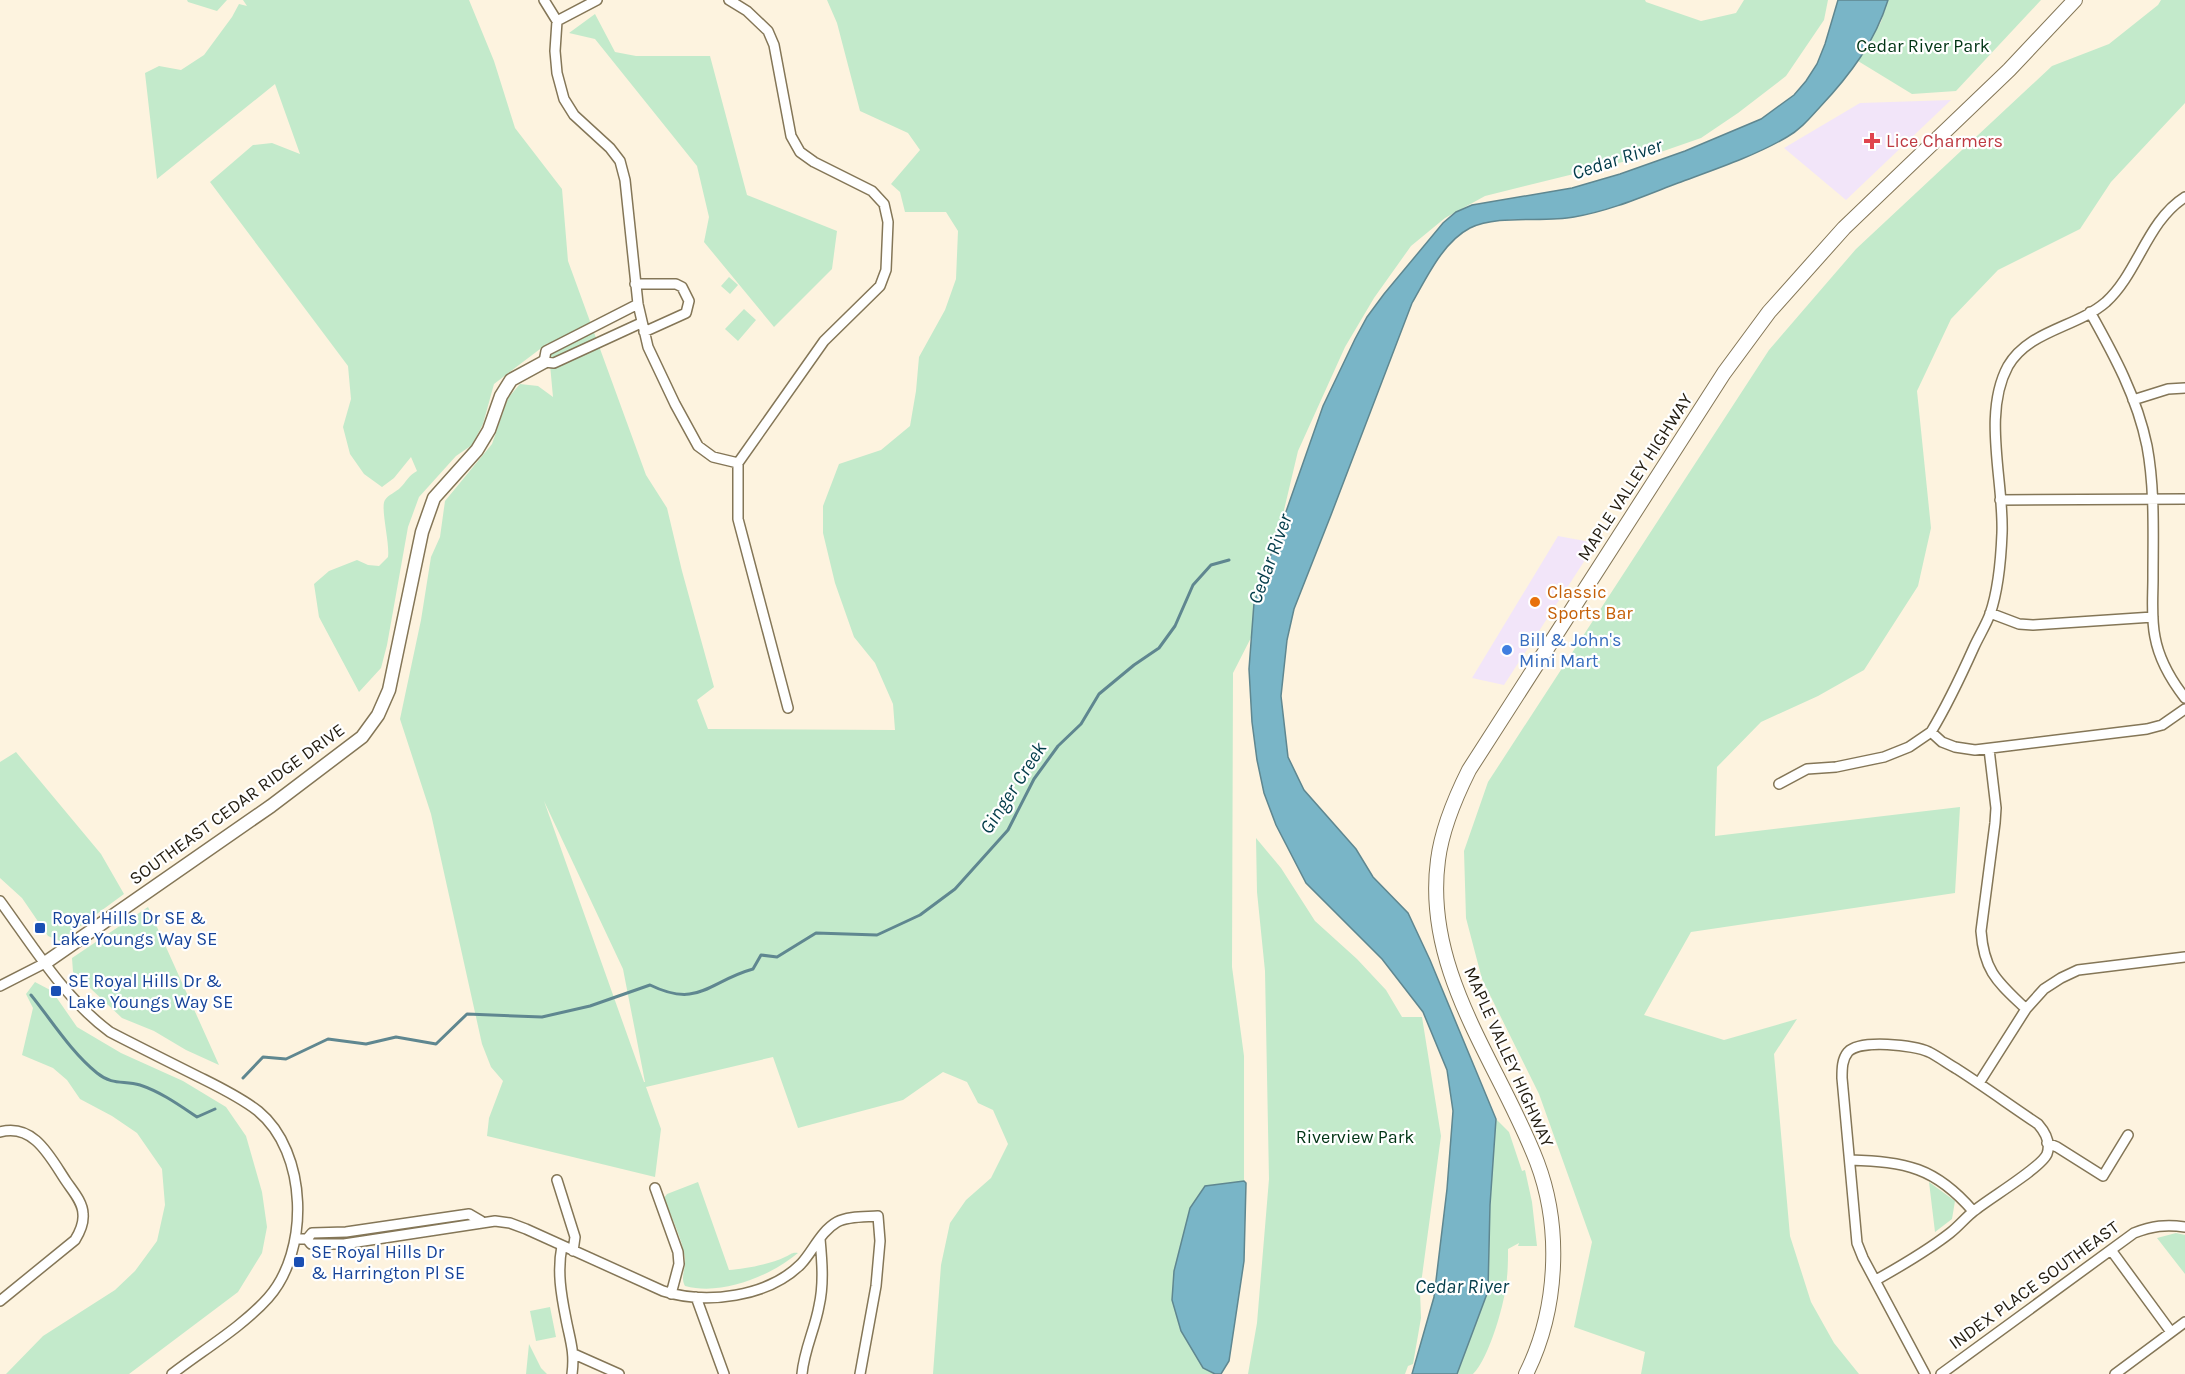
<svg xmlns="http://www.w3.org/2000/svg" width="2185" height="1374" font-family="Karla,sans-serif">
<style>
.commercial{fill:#f2e5f9}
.green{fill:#c3eacb;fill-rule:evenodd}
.water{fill:#79b5c7;stroke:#5f8790;stroke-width:1.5}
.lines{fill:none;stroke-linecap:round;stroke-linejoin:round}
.stream{stroke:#5f8790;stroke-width:3}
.street-casing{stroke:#847657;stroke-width:12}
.secondary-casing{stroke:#847657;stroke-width:15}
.primary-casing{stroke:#847657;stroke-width:16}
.street{stroke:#fff;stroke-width:9}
.secondary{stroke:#fff;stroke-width:12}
.primary{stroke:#fff;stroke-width:14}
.health-dot{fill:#e0444e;stroke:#fff;stroke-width:2}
.food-dot{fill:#e8710a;stroke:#fff;stroke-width:2}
.shop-dot{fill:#3f7fe0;stroke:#fff;stroke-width:2}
.transit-dot{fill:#1a4fb4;stroke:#fff;stroke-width:2}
.labels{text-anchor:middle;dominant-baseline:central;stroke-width:4.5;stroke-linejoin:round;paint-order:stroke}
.park-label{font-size:18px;fill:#003414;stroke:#fff}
.health-label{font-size:18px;fill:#be3a42;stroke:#fff;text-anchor:start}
.street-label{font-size:18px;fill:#231d11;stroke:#fff}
.food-label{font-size:18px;fill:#c56008;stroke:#fff;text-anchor:start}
.shop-label{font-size:18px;fill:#366cbe;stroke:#fff;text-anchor:start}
.transit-label{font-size:18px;fill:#164399;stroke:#fff;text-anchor:start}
.water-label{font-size:20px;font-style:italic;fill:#033c4a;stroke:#fff}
</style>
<rect width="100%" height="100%" fill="#fdf3df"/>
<path class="commercial" d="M1951,100L1846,200L1784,148L1860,103Z
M1558,536L1596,543L1504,685L1472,678Z"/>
<path class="green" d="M187,0H227L217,11L188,2Z
M243,0H469L494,61L515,128L562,189L568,261L646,475L667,508L682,571L714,687L697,700L708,729L895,730L893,704L875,663L854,637L835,583L823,533V506L839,464L881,450L910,426L916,391L919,357L945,310L956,279L958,231L946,212H905L900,192L891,184L920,150L908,133L860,111L837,23L827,0H1645L1646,2L1701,21L1736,13L1744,0H1828L1824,20L1786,76L1738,113L1701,138L1655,154L1485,196L1445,218L1411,246L1374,298L1345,347L1298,451L1280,527L1261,618L1233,673L1232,967L1244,1056V1181L1205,1186L1190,1208L1174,1271L1172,1300L1203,1368L1215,1374H933L941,1265L950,1223L966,1200L991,1178L1008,1144L993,1110L978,1103L967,1082L943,1072L903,1100L798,1128L773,1057L646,1087L661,1129L655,1177L487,1136L489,1118L503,1081L491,1067L482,1044L431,814L400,719L421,620L431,557L440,537L445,501L492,444L508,398L520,384L538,386L553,397L548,343L494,384L483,424L472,445L456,456L419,497L408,527L387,645L381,668L359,692L319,617L314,584L329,571L357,560L368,565L379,566L388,557C390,543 380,507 385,500C388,495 396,492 400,488C406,482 409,475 417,471L411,457L394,478L382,487L364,474L350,454L343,427L351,399L348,366L210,182L253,145L272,143L300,154L275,84L157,179L145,73L159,66L181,70L204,55L232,17L239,4L247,6ZM544,801L623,969L645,1082H644Z
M1888,0H2041L1956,91L1912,94L1858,61L1881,22Z
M2161,0H2185V103L2111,182L2080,229L1998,270L1951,319L1917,391L1931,528L1918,586L1864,670L1818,696L1761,722L1717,767L1715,836L1960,807L1955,893L1691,932L1644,1015L1724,1040L1797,1019L1774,1054L1790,1236L1811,1302L1834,1343L1859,1374H1641L1645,1352L1574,1327L1592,1242L1539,1094L1482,979L1466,918L1464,851L1488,782L1769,350L1856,249L2052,66L2109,44L2158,5Z
M595,14L615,52L636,56H710L747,195L837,231L832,269L774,327L704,242L709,217L697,166L595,39L569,33Z
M729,277L738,285L730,294L721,286Z
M744,309L756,320L738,341L725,329Z
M16,752L101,854L124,894L60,941L48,936L22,898L0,878V762Z
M1256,838L1281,868L1315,921L1357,959L1386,990L1402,1017H1422L1441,1136L1420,1291L1421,1318L1413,1364L1408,1366L1405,1374H1248L1257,1323L1269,1179L1265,971L1257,892Z
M148,907L219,1065L186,1050L154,1031L122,1018L73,972L72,958Z
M35,982L52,991L77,1027L121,1053L183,1081L226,1107L246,1136L262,1192L267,1227L262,1253L238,1292L129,1374H6L43,1336L115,1290L135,1271L157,1241L165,1205L162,1169L137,1133L112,1116L80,1099L67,1080L53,1068L22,1055L33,1008L26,994Z
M1496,1119L1509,1132L1522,1171L1525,1170L1532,1202L1537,1246H1518L1519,1243L1508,1249C1508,1258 1508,1268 1507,1277C1506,1300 1489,1359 1473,1374H1457L1488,1291L1490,1205Z
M698,1182L729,1270C744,1269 771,1264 785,1257C791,1255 791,1252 798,1253C770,1276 723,1296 685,1286C680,1277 686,1269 685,1258C682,1238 671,1217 664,1198L667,1194Z
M1929,1182L1955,1201L1952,1219L1935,1232Z
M2176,1233L2185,1235V1274L2157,1238Z
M550,1307L556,1337L536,1341L530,1311Z
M529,1344L541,1368L547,1374H526Z"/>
<path class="water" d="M1838,0H1888C1875,42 1850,75 1820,107C1810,118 1800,130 1787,137C1755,156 1713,170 1678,183C1644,196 1610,211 1574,217C1543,223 1499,214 1470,228C1443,242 1427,277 1412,303L1331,515L1294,609L1287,640L1281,696L1288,757L1304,790L1356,849L1373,877L1408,913L1430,960L1496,1119L1490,1205L1488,1291L1457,1374H1412L1434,1297L1447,1189L1453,1111L1447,1070L1423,1012L1382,959L1306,883L1276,825L1264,793L1257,760L1252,722L1249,669L1254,603L1323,406L1355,339L1367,317L1384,294L1443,223L1456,212L1472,205L1572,188L1620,174L1685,151L1761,119L1794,95L1806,81L1817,64L1825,44Z
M1244,1181L1246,1183L1244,1261L1229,1361L1221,1374H1215L1203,1368L1181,1331L1172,1300L1174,1271L1190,1208L1205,1186Z"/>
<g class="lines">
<path class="stream" d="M31,995C52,1021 71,1052 97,1073C113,1086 124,1080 140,1085C161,1092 179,1105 197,1117L215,1109
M243,1078L263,1057L286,1059L328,1039L366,1044L396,1037L436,1044L467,1014L542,1017L590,1006L650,985C699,1009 709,981 753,969L761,955L777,957L816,933L877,935L920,915L955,889L1008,830L1034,779L1058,746L1081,724L1099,694L1134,665L1159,648L1175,626L1193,585L1211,565L1229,560"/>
<defs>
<path id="street" d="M544,0L557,21L555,51L557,73L564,99L574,115L610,148L620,161L625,180L638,304L648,347L675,404L698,446L713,457L738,463
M729,0L747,11L768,31L774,45L791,136L800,152L814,162L872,191L884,204L888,222L886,270L880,286L824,341L738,463V519L788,708
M557,21L597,0
M635,284H676L682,287L689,301L686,313L644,332
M638,304L546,351L544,362L554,363L641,323
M2090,312C2114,355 2137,397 2147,446C2155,489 2153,534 2153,578C2153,597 2151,618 2155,637C2159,659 2171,680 2185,698
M2133,400L2168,389L2185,388
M2000,500L2185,499
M1990,613L2019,624L2033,625L2153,617
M1931,732C1948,704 1961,676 1974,647C1979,636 1986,625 1990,614C1999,588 2001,559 2002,533C2004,481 1982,414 2008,366C2029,330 2076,328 2106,302C2138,273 2147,221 2185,197
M1989,749L1996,808L1995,823L1981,931C1984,972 1998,982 2026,1009
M1779,784L1807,769L1836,767L1884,757L1909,747L1931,732L1942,742L1955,747L1975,750L2147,729L2162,725L2185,709
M0,901C33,946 64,998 110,1032C139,1047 169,1062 199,1077C219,1087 240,1097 258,1111C308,1152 310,1251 268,1298C242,1327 203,1350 172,1374
M0,986L45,963
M1979,1083L2026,1009L2044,989L2061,978L2078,970L2185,957
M0,1132C34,1123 50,1157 66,1181C72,1190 83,1202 83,1214C84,1224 80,1232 75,1240L0,1301
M2047,1143L2057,1147L2103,1176L2128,1135
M1850,1160C1906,1162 1935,1167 1973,1211
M557,1180L575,1237L573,1251
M655,1188L678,1252L679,1264L671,1294
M295,1239H307L311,1244H344L495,1221L510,1223L526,1229L663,1291C706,1305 768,1297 801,1264C813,1251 821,1231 837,1222C848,1216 865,1217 878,1216L880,1241L876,1286L860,1374
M307,1239L312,1233L346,1232L469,1214L481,1221
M562,1246C557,1271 561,1294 566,1319C570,1340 575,1352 572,1374
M2111,1250L2171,1332
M1876,1280C1901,1266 1927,1251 1950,1233C1959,1226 1966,1217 1974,1211C1988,1199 2041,1168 2047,1154C2051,1143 2045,1132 2038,1124C2011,1106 1985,1087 1957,1069C1948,1064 1939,1057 1929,1052C1914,1045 1860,1039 1848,1052C1842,1059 1842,1069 1842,1078L1857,1243L1863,1258L1925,1374
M696,1297L724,1374
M574,1354L619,1374
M802,1374C804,1350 815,1329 819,1306C824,1284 822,1261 820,1239
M1941,1374L2134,1233C2152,1226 2166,1224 2185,1227
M2115,1374L2185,1322"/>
<path id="secondary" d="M45,963L271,806L362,737L378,715L389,690L422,532L434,498L477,450L489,430L501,396L511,380L544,362"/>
<path id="primary" d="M1526,1374C1558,1310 1562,1228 1537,1162C1499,1063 1423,972 1438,860C1442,828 1455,798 1469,770L1724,373L1769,312L1844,228L2009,70L2075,0"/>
</defs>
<use href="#street" class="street-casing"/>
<use href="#secondary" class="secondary-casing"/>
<use href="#primary" class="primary-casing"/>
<use href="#street" class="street"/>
<use href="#secondary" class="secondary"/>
<use href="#primary" class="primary"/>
</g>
<path class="health-dot" d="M1869 132h6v6h6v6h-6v6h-6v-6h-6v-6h6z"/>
<circle class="food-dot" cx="1535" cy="602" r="6"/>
<circle class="shop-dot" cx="1507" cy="650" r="6"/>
<g class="transit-dot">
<rect x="34" y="922" width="12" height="12" rx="3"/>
<rect x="50" y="985" width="12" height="12" rx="3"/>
<rect x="293" y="1256" width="12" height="12" rx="3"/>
</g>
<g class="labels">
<g class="park-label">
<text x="1923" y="46">Cedar River Park</text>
<text x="1355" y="1137">Riverview Park</text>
</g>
<g class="health-label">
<text x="1886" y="141">Lice Charmers</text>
</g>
<g class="street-label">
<text transform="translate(1635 477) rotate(-57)">MAPLE VALLEY HIGHWAY</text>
<text transform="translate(237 804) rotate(-36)">SOUTHEAST CEDAR RIDGE DRIVE</text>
<text transform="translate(1509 1057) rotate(66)">MAPLE VALLEY HIGHWAY</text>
<text transform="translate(2034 1285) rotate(-36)">INDEX PLACE SOUTHEAST</text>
</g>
<g class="food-label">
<text x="1547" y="592">Classic<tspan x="1547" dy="21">Sports Bar</tspan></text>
</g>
<g class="shop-label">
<text x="1519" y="640">Bill &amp; John's<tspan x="1519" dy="21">Mini Mart</tspan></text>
</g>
<g class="transit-label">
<text x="52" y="918">Royal Hills Dr SE &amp;<tspan x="52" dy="21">Lake Youngs Way SE</tspan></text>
<text x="68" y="981">SE Royal Hills Dr &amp;<tspan x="68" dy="21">Lake Youngs Way SE</tspan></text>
<text x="311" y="1252">SE Royal Hills Dr<tspan x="311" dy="21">&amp; Harrington Pl SE</tspan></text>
</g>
<g class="water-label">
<text transform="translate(1617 159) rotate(-18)">Cedar River</text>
<text transform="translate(1270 559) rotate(-70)">Cedar River</text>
<text transform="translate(1013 788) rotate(-57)">Ginger Creek</text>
<text x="1462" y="1286">Cedar River</text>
</g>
</g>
</svg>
